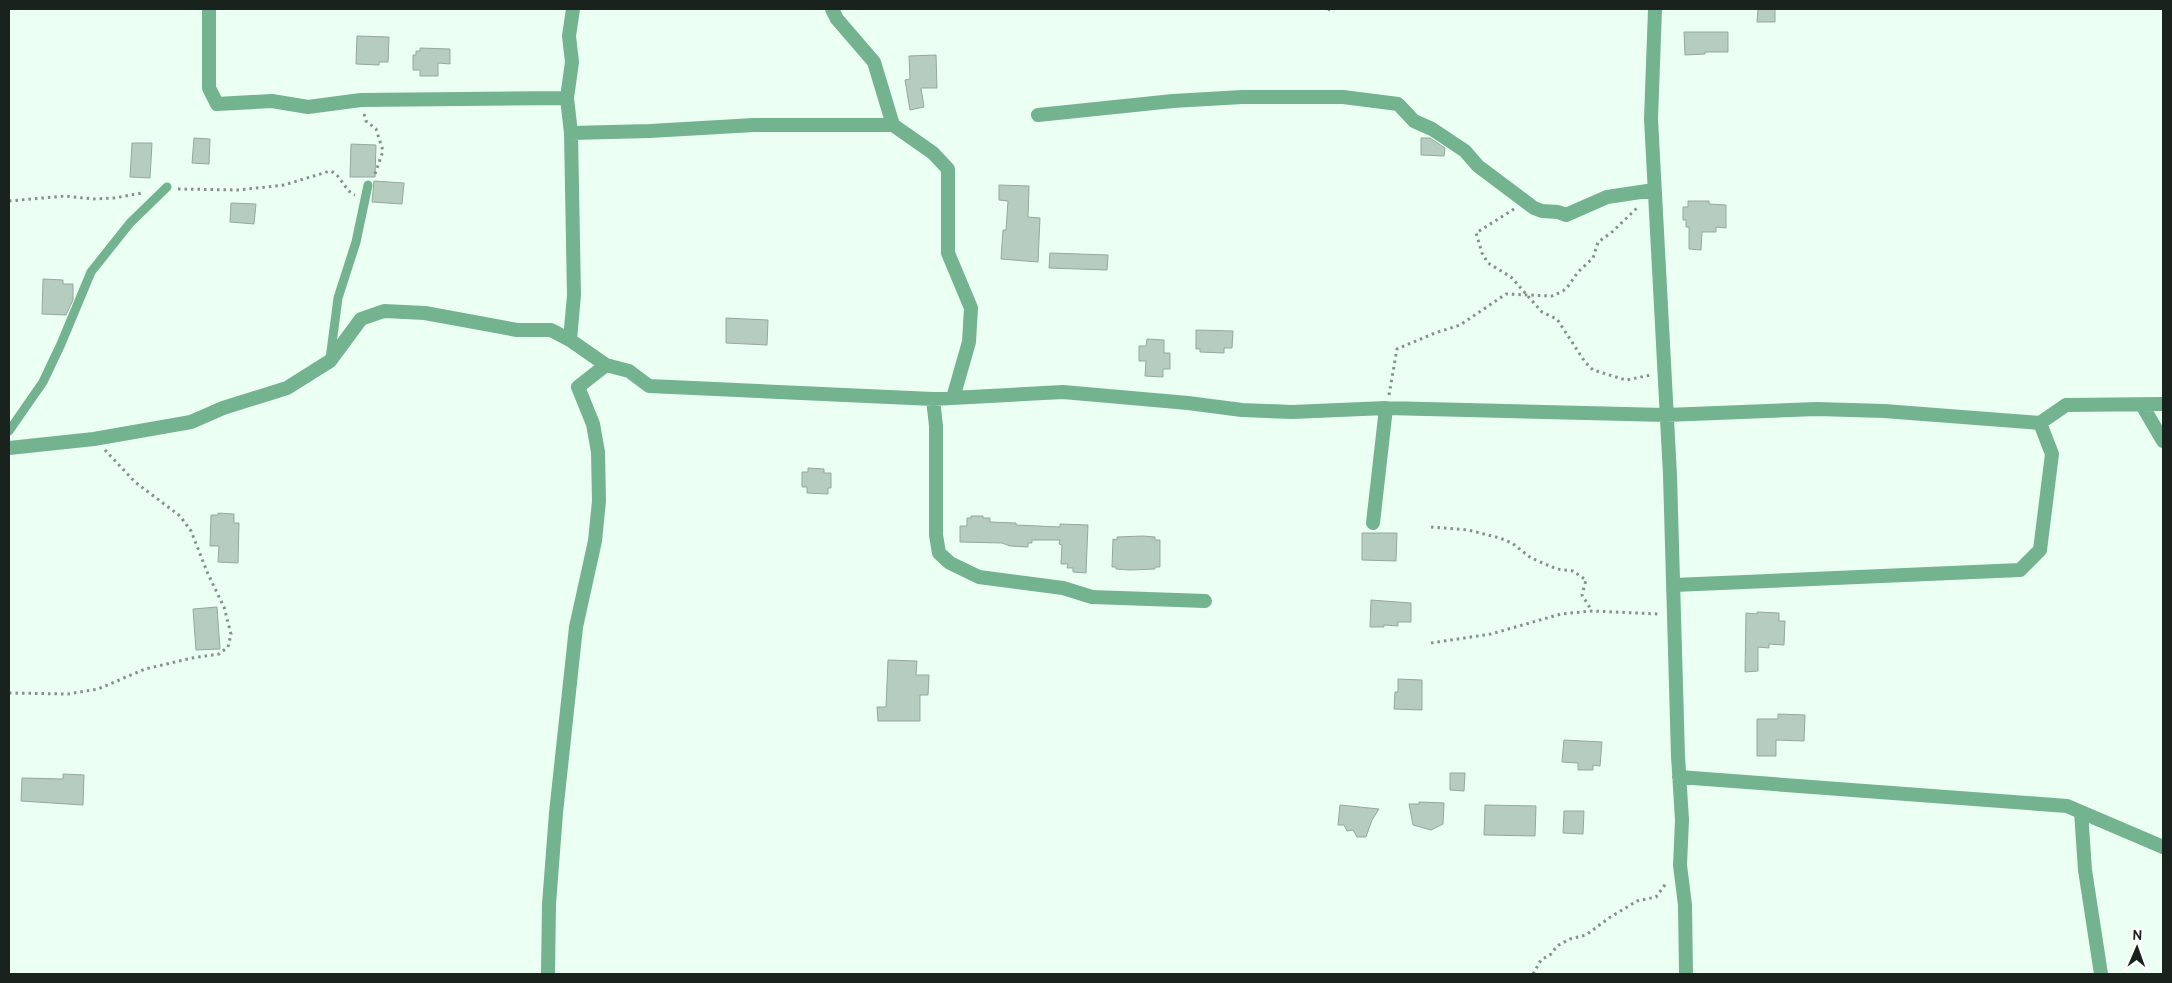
<svg xmlns="http://www.w3.org/2000/svg" width="2172" height="983" font-family="Cabin,sans-serif">
<style>
.building{fill:#b6ccbf;stroke:#94a99c}
.lines{fill:none;stroke-linecap:round;stroke-linejoin:round}
.path{stroke:#849289;stroke-width:3;stroke-dasharray:2.5 4;stroke-linecap:butt}
.service{stroke:#74b390;stroke-width:9}
.minor{stroke:#74b390;stroke-width:14}
</style>
<rect width="100%" height="100%" fill="#ecfff3"/>
<path class="building" d="M1758,9H1775V22H1757Z
M1684,32H1728V52H1705V54L1685,55Z
M357,36L389,37L388,62H379V65L356,64Z
M420,48L450,49V64L438,63V76H420V70H413V55H416V51H420Z
M936,55L937,88H921L924,107L910,110L905,80L910,79L909,56Z
M194,138L210,139L209,164L192,163Z
M1421,138H1430L1445,148L1444,156L1421,155Z
M132,143H152L150,178L130,177Z
M351,144L376,145L375,177H350Z
M374,181L404,183L402,204L372,202Z
M999,185L1029,186L1028,217L1040,218L1038,262L1001,259L1003,230H1006L1008,201L999,200Z
M1688,201H1709V204L1726,205V228L1716,227V232H1702L1701,250L1689,249V227H1686V220H1683V207H1688Z
M231,203L256,204L254,224L230,222Z
M1050,253L1108,255L1107,270L1049,268Z
M43,279L63,280V284H73V300L66,315L42,314Z
M726,318L768,320L767,345L726,343Z
M1196,330L1233,331L1232,348H1224V353L1200,352V349H1196Z
M1147,339L1164,340V353H1170V369H1163V377L1145,376L1146,361H1139V346H1146Z
M808,468L824,469V473H831V488H828V494L807,493V487H802V472H808Z
M218,513L234,514V523H239L238,563L218,562L219,546H210L211,515H218Z
M971,516H983V518H990V522L1016,523V525L1060,527V524L1088,525L1086,573L1073,572V568H1067L1068,564H1061L1062,545L1059,544L1060,540H1032V543H1028V547L1010,546L1002,543L960,542V526H967V518H971Z
M1362,533H1397L1396,561L1362,560Z
M1143,536L1155,537V540H1160V567H1155V569L1130,570L1116,569V567H1112L1113,539L1117,540V537Z
M1371,600L1411,603V622H1398V626L1384,625V627H1370Z
M217,607L220,649L196,650L193,609Z
M1757,612L1779,613V621H1785L1784,645L1769,644V648L1758,647V671L1745,672L1746,613L1757,614Z
M888,660L917,661L916,675H929L928,695H920V721H878L877,707H886Z
M1398,679L1422,680V710L1394,709L1395,692H1398Z
M1778,714L1805,715L1804,741L1776,740V756H1757V719H1778Z
M1564,740L1602,742L1600,766L1593,765V770H1578V763L1562,762Z
M1450,773H1465L1464,791L1450,790Z
M63,774L84,775L83,805L21,801L22,778L63,779Z
M1419,802L1444,803L1443,824L1431,830L1413,825L1409,804H1419Z
M1340,805L1379,809L1372,820L1366,837H1357L1353,830L1347,831L1344,825H1338Z
M1485,805L1536,806L1535,836L1484,835Z
M1564,811H1584L1583,834L1563,833Z"/>
<g class="lines">
<path class="path" d="M1328,9L1334,12
M364,114L366,121L376,129L383,151L374,177
M178,189L239,190L284,185L330,171C342,175 344,191 355,195
M9,201L65,196L93,199L114,198L142,193
M1514,209L1476,233L1482,253L1488,263L1511,277L1542,312L1557,319L1585,362L1593,370L1626,380L1651,375
M1389,395L1397,349L1435,333L1460,325L1506,294L1552,296L1563,291L1569,285L1578,272L1593,258L1598,242L1611,233L1638,207
M1431,527L1468,530L1500,538L1512,543L1531,558L1557,569L1573,571L1586,580L1582,595L1592,611
M1431,643L1491,634L1561,614L1592,611L1659,614
M9,693L68,694L98,689L145,669L192,658L219,654L228,647L231,634L224,607L208,574L191,531L180,516L135,482L105,450
M1533,974L1541,960L1551,954L1557,946L1570,939L1586,935L1609,918L1637,901L1656,897L1667,882"/>
<path class="service" d="M330,359L338,298L356,242L368,185
M9,431L43,382L61,344L91,272L130,223L167,187"/>
<path class="minor" d="M209,9V88L217,104L272,101L308,107L361,100L567,98
M832,9L837,19L874,62L893,125L933,153L948,169V253L971,308L969,342L953,398
M1655,9L1651,119L1670,475L1678,756L1682,820L1680,865L1685,905L1686,974
M1038,115L1173,101L1242,97H1343L1398,104L1414,121L1432,129L1465,151L1478,166L1534,208L1542,211L1558,212L1566,215L1607,197L1654,190
M571,133L650,131L754,125H893
M570,340L574,295L571,133L567,98L572,62L569,36L573,9
M933,399L936,426V535L939,553L950,563L979,577L1063,588L1092,597L1205,601
M2142,405L2163,441
M9,448L94,439L191,422L223,408L287,388L330,361L361,319L384,311L425,313L517,330H551L570,340L606,365L629,371L649,386L933,399L1063,392L1188,403L1242,410L1292,412L1386,408L1666,415L1817,409L1884,411L2040,423L2066,405L2163,404
M1373,523L1386,408
M1674,585L2020,570L2040,550L2052,454L2040,423
M1679,777L2067,806L2163,847
M2081,812L2085,870L2101,974
M548,974L549,904L556,813L576,627L595,541L599,501L598,452L593,424L578,387L606,365"/>
</g>
<rect width="2172" height="983" fill="none" stroke="#1a221d" stroke-width="20"/>
<g transform="translate(2137 948) rotate(2)" stroke="#ffffff" stroke-width="4" paint-order="stroke">
<path d="M0-4L9 19L0 12L-9 19Z" fill="#1a221d"/>
<text y="-8" font-size="14" font-weight="bold" text-anchor="middle" fill="#1a221d">N</text>
</g>
</svg>
